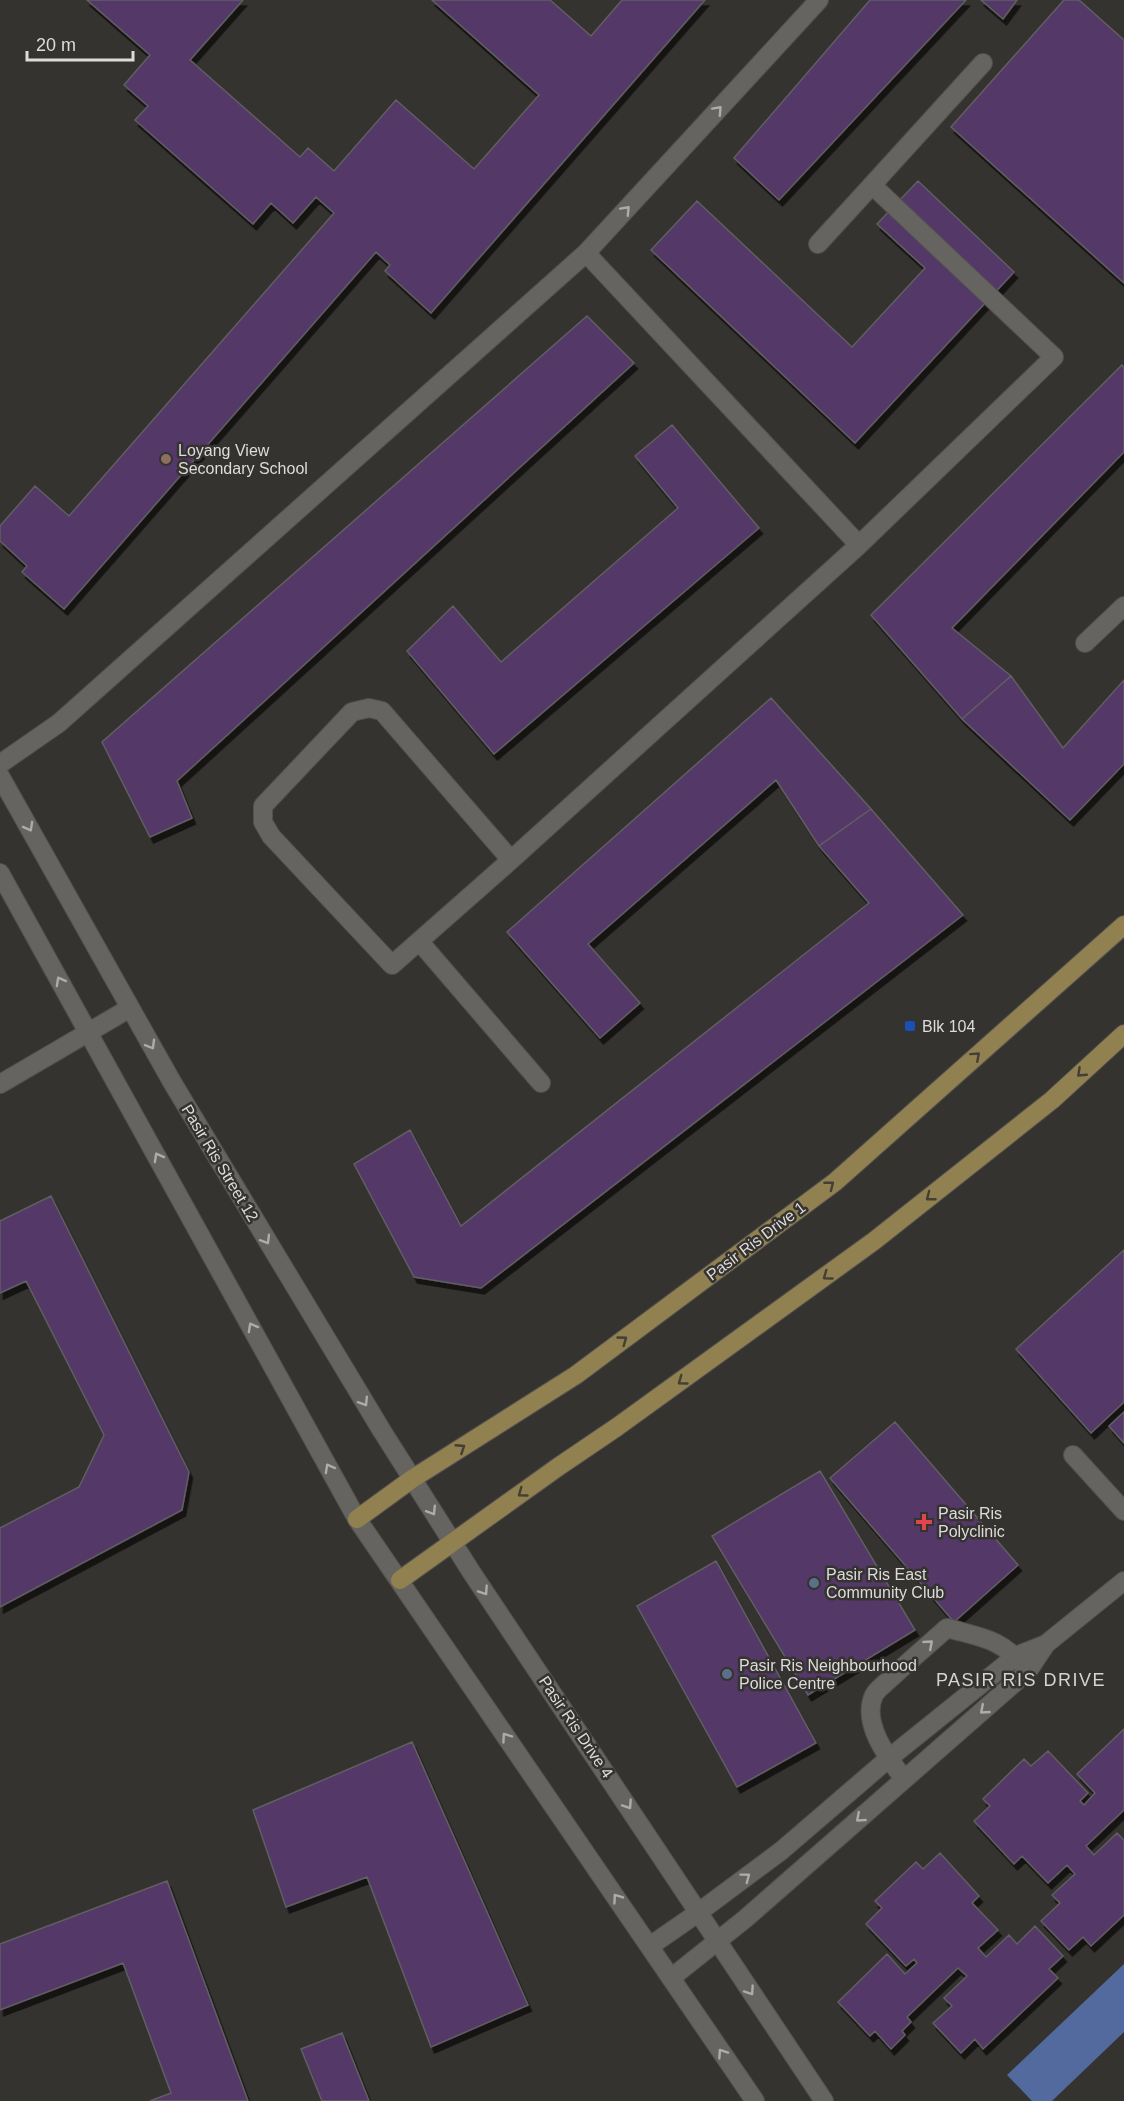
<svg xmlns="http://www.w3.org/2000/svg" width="1124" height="2101" font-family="Arial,sans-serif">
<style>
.water{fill:#526a9d}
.building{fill:#533868;stroke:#605e62;stroke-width:1.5;filter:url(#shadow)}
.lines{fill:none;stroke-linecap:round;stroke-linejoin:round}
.lane-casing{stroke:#53514e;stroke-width:20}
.street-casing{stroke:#53514e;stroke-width:20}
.secondary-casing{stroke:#53514e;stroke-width:20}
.primary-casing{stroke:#53514e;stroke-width:20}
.lane{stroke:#666460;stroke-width:18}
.street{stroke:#666460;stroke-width:18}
.secondary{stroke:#666460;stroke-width:18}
.primary{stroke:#928150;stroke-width:18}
.oneway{stroke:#adaca9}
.oneway2{stroke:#433f35}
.education-dot{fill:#8d6e63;stroke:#353330;stroke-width:2}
.transit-dot{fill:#1a4fb4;stroke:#353330;stroke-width:2}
.health-dot{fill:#e0444e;stroke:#353330;stroke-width:2}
.service-dot{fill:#5c6f8a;stroke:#353330;stroke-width:2}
.labels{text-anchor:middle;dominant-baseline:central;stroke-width:5;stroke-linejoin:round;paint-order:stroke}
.poi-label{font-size:16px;fill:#dddcda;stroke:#353330;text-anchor:start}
.street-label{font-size:16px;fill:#dddcda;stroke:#353330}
.neighbourhood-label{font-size:18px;letter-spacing:1.5px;fill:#d6d3d0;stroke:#353330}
</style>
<defs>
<filter id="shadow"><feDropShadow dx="3.5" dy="6" stdDeviation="0" flood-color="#0009"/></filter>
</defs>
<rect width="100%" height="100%" fill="#353330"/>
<path class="water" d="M1124,1964V2032L1052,2101H1032L1007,2075Z"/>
<path class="building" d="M87,0H243L190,60L300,157L308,148L334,171L396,100L474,169L539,95L432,0H550L591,36L622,0H705L431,313L385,271L390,265L376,252L64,609L22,572L27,566L0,541V526L35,486L69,516L334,213L316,197L293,223L271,203L253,224L135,120L148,106L124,85L150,55Z
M870,0H966L779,200L734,158Z
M981,0H1017L1003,19Z
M1064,0H1079L1124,40V283L951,127Z
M918,181L1014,272L855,443L651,250L697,201L852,347L925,268L877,224Z
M587,316L634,363L177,781L192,818L150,837L102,742Z
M1122,365L1124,368V452L952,628L1011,676L962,719L871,615Z
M672,425L759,528L494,754L407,651L453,606L501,662L678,508L635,456Z
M1011,676L1063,748L1124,680V764L1070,820L962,719Z
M771,698L871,809L819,846L776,780L588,944L640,1003L600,1038L507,932Z
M871,809L963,915L481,1288L414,1277L354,1164L410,1130L461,1226L869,903L819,846Z
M51,1196L189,1472L182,1510L0,1607V1528L79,1487L104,1435L26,1281L0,1293V1221Z
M1124,1250V1402L1091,1433L1016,1349Z
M1124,1412V1443L1109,1426Z
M895,1422L1018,1565L954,1622L830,1478Z
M820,1471L915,1630L808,1695L712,1536Z
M716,1561L816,1743L737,1787L637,1606Z
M1124,1729V1810L1086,1846L1094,1855L1117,1833L1124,1840V1915L1091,1946L1083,1937L1069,1950L1041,1921L1060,1903L1052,1895L1075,1874L1067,1865L1048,1883L1022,1856L1014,1864L974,1821L990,1806L983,1799L1024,1759L1031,1766L1048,1751L1088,1793L1080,1801L1084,1805L1095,1793L1077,1774Z
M412,1742L528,2005L431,2047L367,1877L286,1907L253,1810Z
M940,1853L979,1896L972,1903L998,1930L978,1948L986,1957L1009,1935L1017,1944L1035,1926L1063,1956L1049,1969L1058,1978L983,2049L975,2039L961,2053L933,2023L952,2006L944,1998L967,1976L958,1968L907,2017L911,2022L902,2031L905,2035L891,2049L875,2031L870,2036L838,2002L887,1954L905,1974L917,1963L914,1959L906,1966L866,1924L882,1908L875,1901L916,1862L923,1869Z
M167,1881L248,2101H150L171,2093L123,1963L0,2010V1944Z
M342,2033L369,2101H322L301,2049Z"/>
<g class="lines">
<defs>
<path id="lane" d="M872,185L983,63
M586,253L859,545
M1085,643L1124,606
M0,764L59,723L586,253L819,0
M511,860L382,711L369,708L352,712L263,806V822L271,836L392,965L511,860L859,545L1054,357L872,185L818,244
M419,941L541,1083
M0,1084L130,1008
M1073,1455L1124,1511
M904,1779C888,1758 861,1723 874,1695C877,1689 886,1683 891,1678C909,1661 928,1645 947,1628C983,1638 1000,1638 1026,1668"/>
<path id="street" d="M650,1946L699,1912L781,1851L888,1759L1016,1656L1046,1644L1124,1581
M671,1978L745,1919L1028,1671L1046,1644"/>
<path id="secondary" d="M0,776L172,1082L382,1431L472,1573L824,2101
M0,873L357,1519L755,2101"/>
<path id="primary" d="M357,1519L412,1479L576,1375L835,1182L1124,925
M400,1580L558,1467L617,1427L874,1241L1052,1100L1124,1034"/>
</defs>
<use href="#lane" class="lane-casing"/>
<use href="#street" class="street-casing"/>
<use href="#secondary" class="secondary-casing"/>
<use href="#primary" class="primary-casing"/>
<use href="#lane" class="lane"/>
<use href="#street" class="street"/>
<use href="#secondary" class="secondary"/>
<use href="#primary" class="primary"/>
</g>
<defs><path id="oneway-chevron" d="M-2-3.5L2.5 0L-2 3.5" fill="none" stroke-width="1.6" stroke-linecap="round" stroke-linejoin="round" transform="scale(1.5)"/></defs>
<g class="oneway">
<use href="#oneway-chevron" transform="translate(718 110) rotate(-47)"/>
<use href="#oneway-chevron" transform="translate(626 210) rotate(-47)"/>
<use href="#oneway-chevron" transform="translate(29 827) rotate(61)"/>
<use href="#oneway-chevron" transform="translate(60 981) rotate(-119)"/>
<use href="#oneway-chevron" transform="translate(151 1045) rotate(60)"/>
<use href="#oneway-chevron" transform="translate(158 1157) rotate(-119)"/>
<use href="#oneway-chevron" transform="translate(266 1240) rotate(59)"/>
<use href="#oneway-chevron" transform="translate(252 1327) rotate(-119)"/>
<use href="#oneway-chevron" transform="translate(364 1402) rotate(58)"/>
<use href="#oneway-chevron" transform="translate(329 1468) rotate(-119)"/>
<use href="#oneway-chevron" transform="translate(432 1511) rotate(58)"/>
<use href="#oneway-chevron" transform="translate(484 1591) rotate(56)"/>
<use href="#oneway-chevron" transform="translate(929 1644) rotate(-41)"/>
<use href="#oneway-chevron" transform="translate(984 1710) rotate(139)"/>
<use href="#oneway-chevron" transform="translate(506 1737) rotate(-125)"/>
<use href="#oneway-chevron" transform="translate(628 1805) rotate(56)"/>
<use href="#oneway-chevron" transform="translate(860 1818) rotate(139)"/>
<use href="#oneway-chevron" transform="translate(746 1877) rotate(-37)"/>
<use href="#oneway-chevron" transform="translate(617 1898) rotate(-125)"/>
<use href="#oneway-chevron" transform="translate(750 1991) rotate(56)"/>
<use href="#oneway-chevron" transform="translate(722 2053) rotate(-124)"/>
</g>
<g class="oneway2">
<use href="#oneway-chevron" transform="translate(976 1056) rotate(-42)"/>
<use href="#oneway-chevron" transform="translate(1081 1073) rotate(137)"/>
<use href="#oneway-chevron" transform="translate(830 1185) rotate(-38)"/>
<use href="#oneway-chevron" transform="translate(930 1197) rotate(142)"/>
<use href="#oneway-chevron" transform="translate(827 1276) rotate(144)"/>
<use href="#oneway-chevron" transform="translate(623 1340) rotate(-36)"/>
<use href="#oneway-chevron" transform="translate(682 1381) rotate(144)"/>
<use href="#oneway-chevron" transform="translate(461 1448) rotate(-33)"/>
<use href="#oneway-chevron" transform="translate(522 1493) rotate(144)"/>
</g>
<circle class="education-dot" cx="166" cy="459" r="6"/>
<rect class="transit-dot" x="904" y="1020" width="12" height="12" rx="3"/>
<path class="health-dot" d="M921 1513h6v6h6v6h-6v6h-6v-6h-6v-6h6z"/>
<g class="service-dot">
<circle cx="814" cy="1583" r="6"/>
<circle cx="727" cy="1674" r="6"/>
</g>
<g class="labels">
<g class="poi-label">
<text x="178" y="450">Loyang View<tspan x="178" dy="18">Secondary School</tspan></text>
<text x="922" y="1026">Blk 104</text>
<text x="938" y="1513">Pasir Ris<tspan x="938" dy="18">Polyclinic</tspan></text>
<text x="826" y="1574">Pasir Ris East<tspan x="826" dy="18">Community Club</tspan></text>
<text x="739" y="1665">Pasir Ris Neighbourhood<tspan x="739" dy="18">Police Centre</tspan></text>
</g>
<g class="street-label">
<text transform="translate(220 1163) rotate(59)">Pasir Ris Street 12</text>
<text transform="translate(756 1241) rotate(-37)">Pasir Ris Drive 1</text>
<text transform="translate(576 1727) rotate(56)">Pasir Ris Drive 4</text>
</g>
<g class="neighbourhood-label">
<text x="1021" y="1680">PASIR RIS DRIVE</text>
</g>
</g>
<path d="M27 51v9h106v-9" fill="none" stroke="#dddcda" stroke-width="3"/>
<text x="36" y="51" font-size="18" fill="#dddcda" stroke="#353330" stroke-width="4.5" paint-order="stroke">20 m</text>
</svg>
